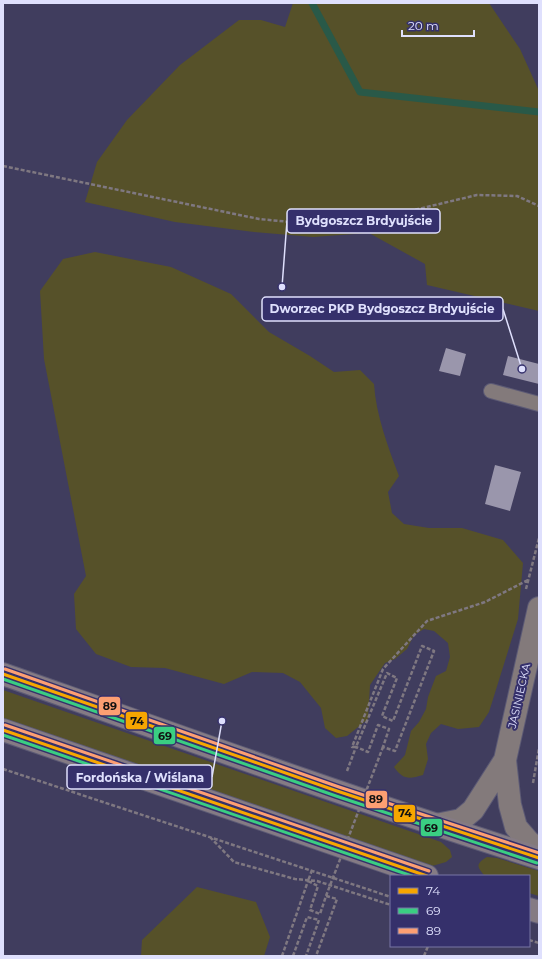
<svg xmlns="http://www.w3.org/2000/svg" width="542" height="959" font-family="Montserrat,sans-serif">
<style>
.green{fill:#565129}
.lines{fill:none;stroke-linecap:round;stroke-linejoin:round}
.stream{stroke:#295948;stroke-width:7}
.building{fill:#9a96ac}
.service-casing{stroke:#5c5a75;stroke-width:16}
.minor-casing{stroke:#5c5a75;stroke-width:24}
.primary-casing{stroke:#5c5a75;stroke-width:24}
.path{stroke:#7f7881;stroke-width:2.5;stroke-dasharray:4 2;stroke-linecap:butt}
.service{stroke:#837a7b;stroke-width:14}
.minor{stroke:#837a7b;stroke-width:22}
.primary{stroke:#857b84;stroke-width:22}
.path-bridge{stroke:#7f7881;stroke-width:2.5;stroke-dasharray:4 2;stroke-linecap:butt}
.bus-1-casing{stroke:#35306b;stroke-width:6}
.bus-2-casing{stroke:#35306b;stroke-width:6}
.bus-3-casing{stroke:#35306b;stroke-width:6}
.bus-1{stroke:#f7a600;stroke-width:3}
.bus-2{stroke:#3ace82;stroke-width:3}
.bus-3{stroke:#fd9f72;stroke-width:3}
.labels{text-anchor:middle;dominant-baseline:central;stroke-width:4;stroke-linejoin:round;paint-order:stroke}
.street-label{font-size:11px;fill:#dfe0fd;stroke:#35306b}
.leader{fill:none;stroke:#dfe0fd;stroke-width:1.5}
.callout-dot{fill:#dfe0fd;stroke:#35306b;stroke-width:1.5}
.callout{fill:#35306b;stroke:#dfe0fd;stroke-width:1.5}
.callout-label{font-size:12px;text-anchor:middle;font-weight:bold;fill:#dfe0fd}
.line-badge{stroke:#35306b;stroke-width:1.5}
.pale-badge-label{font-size:11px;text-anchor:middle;font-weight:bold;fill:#111}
</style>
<rect width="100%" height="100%" fill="#403d5e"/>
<path class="green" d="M293,3H489L520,49L539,91V311L427,285L425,264L369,233L313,237L254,232L175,222L85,202L97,162L127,120L180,65L239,20H261L285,27Z
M95,252L171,267L231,294L269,332L310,356L334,372L360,370L374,384C376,415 388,447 399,476L388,492L392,513L404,524L429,528H462L503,540L523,563L518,619L489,712L479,727L458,729L441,724L431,733L426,744L428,759L423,775C409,779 403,780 394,767L405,755L411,731L419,722L426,709L428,697L436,676L446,671L450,657L448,643L434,631L424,629L414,635L407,649L395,659L385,663L370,685L368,719L347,736L336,738L325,728L321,708L300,682L283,673L252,672L224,684L165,668L131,667L96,654L76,629L74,594L86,576L44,359L40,291L63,259Z
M3,690L441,842L450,850L452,857L446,862L432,866L3,718Z
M487,857L497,858L539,871V896L529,893V876H485C477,867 475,864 487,857Z
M197,887L256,902L270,937L264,956H141L142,940Z"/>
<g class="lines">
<path class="stream" d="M312,3L360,92L539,112"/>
</g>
<path class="building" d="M446,348L466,354L460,376L439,371Z
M508,356L539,364V384L503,375Z
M495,465L521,472L510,511L485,504Z"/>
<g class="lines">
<defs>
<path id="service" d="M491,391L539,404"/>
<path id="minor" d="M539,608L505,760L510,805L516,827L529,842L539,849
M436,825L461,820L473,810L505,760"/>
<path id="primary" d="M3,674C181,737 359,801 539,858
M3,730L427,876
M529,909L539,912"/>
</defs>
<use href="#service" class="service-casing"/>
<use href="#minor" class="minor-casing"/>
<use href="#primary" class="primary-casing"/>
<path class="path" d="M3,166L259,219L343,227L477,195L517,196L539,206
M526,589L539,538
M3,769L391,897
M347,771L356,747L368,752L378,725L389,729L383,747L395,751L434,651L422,646L393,721L382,716L397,678L387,673L356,747H352L383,669L427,621L485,602L528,580
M533,783L539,748
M210,837L234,862L295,879L317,881L391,905
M312,870L308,881L318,886L310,910L320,914L326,896L337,899L316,956
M529,940L539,943
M282,956L308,881
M293,956L307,917L319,920L306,956
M424,956L428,946"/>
<use href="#service" class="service"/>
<use href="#minor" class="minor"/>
<use href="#primary" class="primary"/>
<path class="path-bridge" d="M326,896L383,747"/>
<defs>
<path id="bus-1" d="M3,674L337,791L539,858
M3,730L427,876"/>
<path id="bus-2" d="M3,679L336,796L537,863
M3,735L412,876"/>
<path id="bus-3" d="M5,669L339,787L539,853
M5,725L429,871"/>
</defs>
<use href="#bus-1" class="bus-1-casing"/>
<use href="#bus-2" class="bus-2-casing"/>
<use href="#bus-3" class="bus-3-casing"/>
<use href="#bus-1" class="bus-1"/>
<use href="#bus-2" class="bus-2"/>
<use href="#bus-3" class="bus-3"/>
</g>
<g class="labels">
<g class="street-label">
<text transform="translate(519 696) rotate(-77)">JASINIECKA</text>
</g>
</g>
<path class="leader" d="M282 287L287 221M522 369L503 309M222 721L212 777"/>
<g class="callout-dot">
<circle cx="282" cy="287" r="4"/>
<circle cx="522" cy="369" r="4"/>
<circle cx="222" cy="721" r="4"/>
</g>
<g class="callout">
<rect x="287" y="209" width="153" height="24" rx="4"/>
<rect x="262" y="297" width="241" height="24" rx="4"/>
<rect x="67" y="765" width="145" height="24" rx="4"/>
</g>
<g class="callout-label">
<text x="364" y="225">Bydgoszcz Brdyujście</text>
<text x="382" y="313">Dworzec PKP Bydgoszcz Brdyujście</text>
<text x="140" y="782">Fordońska / Wiślana</text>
</g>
<g class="line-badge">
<rect x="98" y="696" width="23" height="20" rx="4" fill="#fd9f72"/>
<rect x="125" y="711" width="23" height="19" rx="4" fill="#f7a600"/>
<rect x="153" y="726" width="23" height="19" rx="4" fill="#3ace82"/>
<rect x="365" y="790" width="23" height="19" rx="4" fill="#fd9f72"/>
<rect x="393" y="804" width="23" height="19" rx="4" fill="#f7a600"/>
<rect x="420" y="818" width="23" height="19" rx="4" fill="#3ace82"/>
</g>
<g class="pale-badge-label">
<text x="110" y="710">89</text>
<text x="137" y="725">74</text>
<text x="165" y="740">69</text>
<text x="376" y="803">89</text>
<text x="405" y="817">74</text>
<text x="431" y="832">69</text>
</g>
<rect width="542" height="959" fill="none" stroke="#dfe0fd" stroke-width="8"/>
<rect x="390" y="875" width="140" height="72" fill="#35306b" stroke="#7976a5"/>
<rect x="398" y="888" width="20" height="6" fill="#f7a600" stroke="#7976a5"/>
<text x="426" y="895" font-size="12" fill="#dfe0fd">74</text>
<rect x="398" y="908" width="20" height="6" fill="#3ace82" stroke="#7976a5"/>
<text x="426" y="915" font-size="12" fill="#dfe0fd">69</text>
<rect x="398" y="928" width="20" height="6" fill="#fd9f72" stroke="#7976a5"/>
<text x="426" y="935" font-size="12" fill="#dfe0fd">89</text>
<path d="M402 30v6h72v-6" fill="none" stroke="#dfe0fd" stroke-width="2"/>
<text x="408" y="30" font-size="12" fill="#dfe0fd" stroke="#35306b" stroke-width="3" paint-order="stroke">20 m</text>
</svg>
